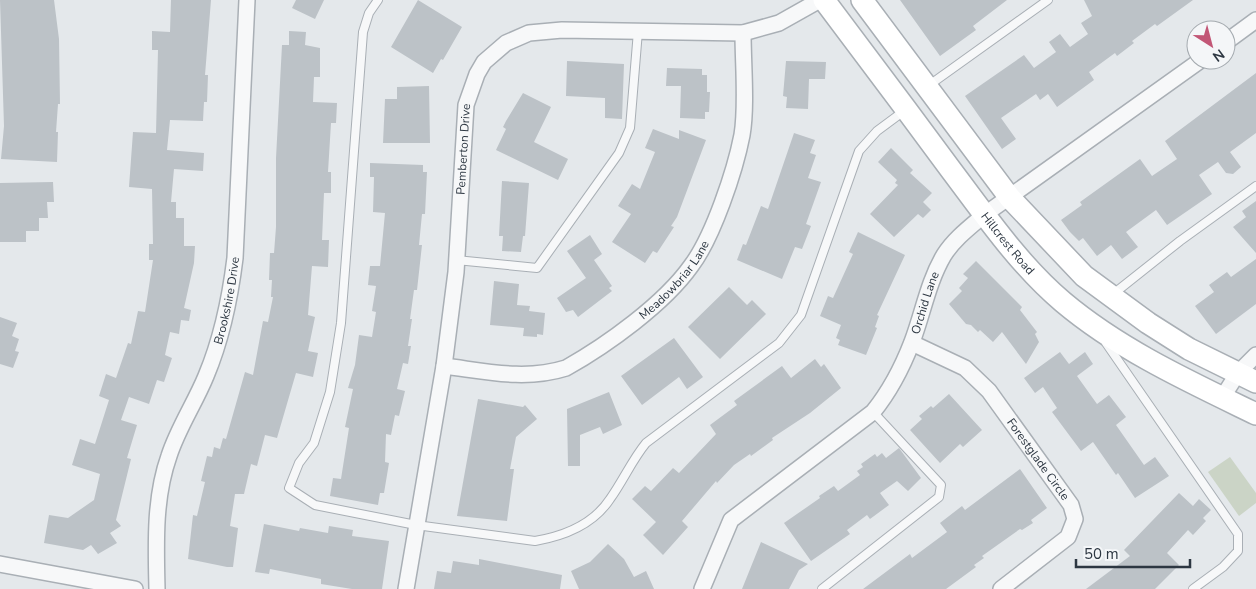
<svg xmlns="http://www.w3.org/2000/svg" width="1256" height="589" font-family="'Nunito Sans',sans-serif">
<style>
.green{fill:#cbd4c6}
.building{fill:#bcc2c7}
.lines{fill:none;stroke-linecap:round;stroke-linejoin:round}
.lane-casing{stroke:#a9afb5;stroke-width:10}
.street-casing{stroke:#a9afb5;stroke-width:18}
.secondary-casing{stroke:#a9afb5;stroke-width:24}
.lane{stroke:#f7f8f9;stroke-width:8}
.street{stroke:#f7f8f9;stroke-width:15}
.secondary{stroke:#fff;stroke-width:21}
.labels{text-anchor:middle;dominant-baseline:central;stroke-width:4;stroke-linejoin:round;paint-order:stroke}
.street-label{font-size:12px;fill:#2d3742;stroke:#f4f6f8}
</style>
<rect width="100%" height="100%" fill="#e4e8eb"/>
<path class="green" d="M1230,457L1256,493V503L1239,516L1208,472Z"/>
<path class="building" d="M0,0H54L59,39L60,104H58L56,132H58L57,162L1,159L4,126Z
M171,0H211L205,75H208L207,102H204L203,121L170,120L167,150L204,153L203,171L174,169L171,202H176V218H184V246H195L194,263L184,308L191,310L189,321L181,320L179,334L170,332L165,355L172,358L164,382L157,380L149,404L129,397L121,420L137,425L127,458L131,459L116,520L121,526L110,533L117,543L98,554L91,545L83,550L44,543L49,515L68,518L94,500L100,474L72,465L80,439L95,444L109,400L99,396L106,374L116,378L128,343L131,344L138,311L145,312L153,260H149V244H153L152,189L129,187L133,132L156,133L158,50H152V31L170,32Z
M296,0H324L315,19L292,8Z
M418,0L462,27L443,60L441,59L433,73L391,47Z
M900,0H1007L973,26L976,30L940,56Z
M1084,0H1193L1157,26L1155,24L1132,41L1134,43L1117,56L1115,53L1089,72L1094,80L1057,107L1048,94L1040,100L1036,94L1001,118L1016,139L1002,149L965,96L1024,55L1034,68L1056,52L1049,42L1060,34L1070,47L1088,34L1081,23L1092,16Z
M289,31L306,32L305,45L320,48V77H314L313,102L337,103L336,123H331L328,172H331V193H324L322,240H329L328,267L312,266L308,315L315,317L308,351L318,353L313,377L296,373L277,438L265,435L257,466L251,464L244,494H235L230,526L238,528L233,567H227L188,559L193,515L197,516L205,482L201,481L207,456L212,457L214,447L220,449L223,438L226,439L245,372L253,375L263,321L268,322L273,297H271L272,280H269L270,253H274L276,227V158L282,45H289Z
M567,61L624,64L622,119L605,118V98L566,96Z
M786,61L826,62L825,79H809L808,109L786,108L787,97L783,96Z
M667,68L702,69V75H707V92H710L709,112H705V119L680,118L681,86H666Z
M1256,73V133L1230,152L1241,167L1233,174L1226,173L1218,162L1199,175L1212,194L1167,225L1156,210L1126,232L1138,247L1122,259L1111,245L1097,256L1083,238L1079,241L1070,232L1061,220L1082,205L1080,202L1140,159L1152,176L1177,159L1165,141Z
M429,86L430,143H383L385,99H397V87Z
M523,93L551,107L534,142L568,159L558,180L496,150L506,129L503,127L506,121Z
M653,129L679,139V130L706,140L677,217L671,226L674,227L657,253L653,251L645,263L612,242L631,214L618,206L632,184L640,189L655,152L645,148Z
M794,133L815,140L810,153L816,155L808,178L821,182L806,224L811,226L802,249L795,247L782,279L737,260L743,244L746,245L761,206L768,209Z
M891,148L913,170L910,173L932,193L923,202L931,210L923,218L918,214L894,237L870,214L898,185L895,183L897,180L878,162Z
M370,163L423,165V172H427L425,214H422L419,245H422L417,290H414L410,319H412L408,346H411L408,364L403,363L397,389L405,391L399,416L395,415L391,435L386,434L385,462L389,463L384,493H380L378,505L330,496L333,478L341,479L349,428L345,427L353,389L348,388L355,365L359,335L372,337L376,312L372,311L376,286L368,285L370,266H380L385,213L373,212L374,177H370Z
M502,181L529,183L525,236H523L521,252L502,251L503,236H499Z
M53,182L54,202H47L48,218H39V231H26V242H0V183Z
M1256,201V253L1233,227L1246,217L1242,211Z
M858,232L905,255L877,315L879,316L875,327L877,328L866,355L838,345L840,340L836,338L841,325L820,316L828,296L833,298L853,254L849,252Z
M590,235L602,254L594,260L612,286L609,288L612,291L578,317L573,310L566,312L557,298L586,278L567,251Z
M1256,259V304L1216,334L1195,306L1214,292L1209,285L1227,272L1231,277Z
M976,261L1022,307L1020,310L1037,332L1035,334L1039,342L1026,364L1002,332L993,342L980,330L978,332L971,325L966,324L949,304L962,291L959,288L968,278L963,274Z
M494,281L519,284L517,305L530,306L529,311L545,313L543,335L537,334V337L523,336L524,328L490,325Z
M729,287L747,305L752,300L766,314L720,359L688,327Z
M0,317L17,323L12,336L19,339L15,351L19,352L13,368L0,364Z
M674,338L703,377L687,389L679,377L642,405L621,376Z
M1060,352L1069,364L1085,352L1093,364L1077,376L1097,404L1109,395L1126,417L1116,425L1144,465L1155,457L1169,476L1135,498L1118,473L1116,475L1093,442L1081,451L1052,412L1057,408L1043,387L1035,393L1024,378Z
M815,359L821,367L824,364L841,388L810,413L772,438L773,440L751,456L750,454L734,465L717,483L716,481L682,521L688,527L663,555L643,535L656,522L632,499L645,486L651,491L673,468L679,473L716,434L710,425L737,405L734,401L782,366L791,378Z
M609,392L622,425L603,434L600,427L580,435V466H568L567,409Z
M949,394L982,430L963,447L960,444L940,463L910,430L922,419L919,416L931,406L933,408Z
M478,399L523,407L525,405L537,419L516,437L510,469H514L507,521L457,516Z
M899,448L921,478L908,491L897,481L880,493L889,505L870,519L867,515L847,530L850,534L811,561L784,523L820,498L819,496L834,486L838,491L860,475L857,471L863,467L861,464L875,454L877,457L882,453L886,458Z
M1020,469L1047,508L1031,520L1033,523L1022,530L1020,529L982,556L984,558L974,565L976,567L946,589H863L910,554L912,558L947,532L940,523L962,506L965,510Z
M1179,493L1193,506L1199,499L1211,510L1203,518L1206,521L1193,535L1188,530L1167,553L1179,565L1155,589H1086L1130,556L1124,550Z
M264,524L299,531L300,528L328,533L329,526L353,530L352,536L389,541L382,589H352L321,584V579L270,569L269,574L255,572Z
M761,542L808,564L799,570L789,589H742Z
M608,544L624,559L634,577L646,571L654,589H579L571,571L590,562Z
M479,559L562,575L560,589H434L437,571L451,573L453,561L479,565Z"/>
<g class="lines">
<defs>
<path id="lane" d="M378,0L369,13L363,32L341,323L330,392L314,443L299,463L289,488L315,505L416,525L535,541C564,536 593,525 610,499C623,481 632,460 646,443L779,343L801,315L859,151L877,131L904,111
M928,86L1048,0
M456,260L537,268L619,153L630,128L638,31
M1112,295L1180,241L1256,186
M1106,343L1238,534V551L1223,567L1193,589
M822,589L939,497L941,485L873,412"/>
<g id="street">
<path d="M1226,42L1256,20"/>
<path id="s1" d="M912,343L965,368L989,391L1071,505L1075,519L1068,537L1001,589"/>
<path id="s2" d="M444,366C485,371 525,381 566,368C607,345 664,304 691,266C713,237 735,171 742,135C747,106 743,64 743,33"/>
<path d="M1222,398L1238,373L1256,355"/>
<path d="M0,564L135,589"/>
<path id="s3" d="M157,589C156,545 154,498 169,456C178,428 195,403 206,376C222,338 230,299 235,258L247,0"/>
<path id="s4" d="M406,589L444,366L456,272L466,105L477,74L484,62L506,43L529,33L562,30L743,33L779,23L820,0"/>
<path id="s5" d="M702,589L731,520L873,412C890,391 902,368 912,342C923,313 928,282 944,255C954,239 970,227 984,215L1201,60"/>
</g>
<g id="secondary">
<path id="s6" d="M824,0C867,57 909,113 951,170C985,215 1020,266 1063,302C1120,350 1190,382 1256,414"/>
<path d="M862,0L1010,198L1084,276L1148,323L1189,349L1256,382"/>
</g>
</defs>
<use href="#lane" class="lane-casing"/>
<use href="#street" class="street-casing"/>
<use href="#secondary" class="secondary-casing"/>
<use href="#lane" class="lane"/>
<use href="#street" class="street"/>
<use href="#secondary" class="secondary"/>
</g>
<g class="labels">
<g class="street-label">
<text stroke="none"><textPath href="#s4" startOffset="444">Pemberton Drive</textPath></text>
<text stroke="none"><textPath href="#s6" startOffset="305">Hillcrest Road</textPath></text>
<text stroke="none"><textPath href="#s2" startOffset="264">Meadowbriar Lane</textPath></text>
<text stroke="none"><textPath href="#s3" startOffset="301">Brookshire Drive</textPath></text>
<text stroke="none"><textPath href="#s5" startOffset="375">Orchid Lane</textPath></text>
<text stroke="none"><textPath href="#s1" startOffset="176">Forestglade Circle</textPath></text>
</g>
</g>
<g transform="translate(1211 45) rotate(144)"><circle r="24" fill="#f4f6f8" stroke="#a4aaaf"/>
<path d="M0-4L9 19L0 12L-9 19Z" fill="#c25676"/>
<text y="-8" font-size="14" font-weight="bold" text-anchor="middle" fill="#2d3742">N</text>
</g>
<path d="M1076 559v8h114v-8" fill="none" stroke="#2d3742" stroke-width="2.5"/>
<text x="1084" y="559" font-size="15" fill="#2d3742" stroke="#f4f6f8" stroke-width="4" paint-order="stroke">50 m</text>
</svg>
